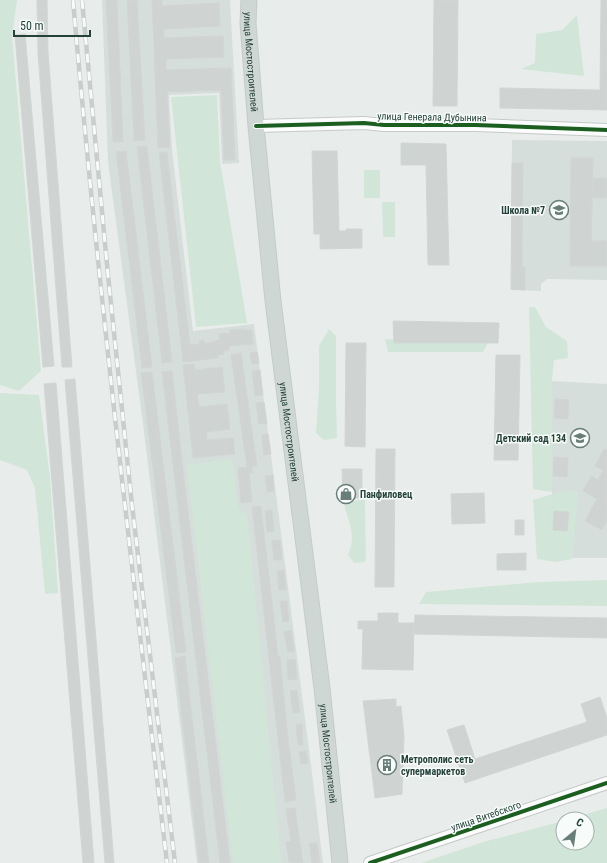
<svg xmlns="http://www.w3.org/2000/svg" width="607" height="863" font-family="'Roboto Condensed',sans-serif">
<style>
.built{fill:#d6dedb}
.green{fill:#d1e6d8}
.building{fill:#cfd4d2;stroke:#d1d6d4}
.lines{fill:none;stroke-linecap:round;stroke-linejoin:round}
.minor-casing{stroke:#c5cac8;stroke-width:14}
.major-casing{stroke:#c3ccc9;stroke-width:17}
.minor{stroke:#fcfcfc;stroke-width:12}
.major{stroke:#cfd7d5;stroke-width:15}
.rail-casing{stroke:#c9cdcc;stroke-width:4.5}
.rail{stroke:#f7fbf9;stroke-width:3;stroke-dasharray:9;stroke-linecap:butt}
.cycleway-casing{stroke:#f7fbf9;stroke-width:6}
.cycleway{stroke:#1b5e20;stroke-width:4}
.labels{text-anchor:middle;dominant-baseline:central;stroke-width:3;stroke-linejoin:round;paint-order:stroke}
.street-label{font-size:10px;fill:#24423a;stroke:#f7fbf9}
.poi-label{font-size:10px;font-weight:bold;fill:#24423a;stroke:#f7fbf9;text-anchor:end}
</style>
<rect width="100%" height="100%" fill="#e8edeb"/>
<path class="built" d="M102,0H230L239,163L222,164L219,93L169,95L172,150L193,331L254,324L310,757L323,863H197L143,424L108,162Z
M512,140L607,141V280L547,279L541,284V291L511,290Z
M552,381L607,384V558H552Z"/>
<path class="green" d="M0,0H17L12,36L41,371L19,391L0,385Z
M577,15L584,76L521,69L535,63L536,34L562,30Z
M217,95L220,161L247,323L196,327L171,97Z
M364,170H380V198H364Z
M382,202H395V237H383Z
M529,307H535L546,327L567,341L568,358L554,360L552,381V492L533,489Z
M329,329L336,336V400L337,438L324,440L316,433L319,388V346Z
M385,339L488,343L483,352H388Z
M0,393L39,395L50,477L58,593L45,594L35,488L27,470L0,460Z
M232,459L238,508L247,515L281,863H233L187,465Z
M562,491L578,492L572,559L555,562L537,559L533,500Z
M365,499L366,560L364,562L354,563L348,555C357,535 348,523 344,503Z
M607,580V606L419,604L426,592L539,582Z
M607,808V863H421L483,842L563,821V843H587V819H570Z"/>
<path class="building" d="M37,0H47L48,52L72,367H62L38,53Z
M106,0H117L123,142H113Z
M127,0H137L145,140L134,141Z
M152,0H162V6L219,3L220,26L164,29V38L223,36L224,57L166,59V70L231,68L235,160H224L221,90L167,92L170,147L158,148Z
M434,0H458L457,106H433Z
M601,0H607V110L500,108V88L600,90Z
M25,34L54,366L43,367L15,35Z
M401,143L446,144L449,265H428L426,165H401Z
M147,146L172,362L162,363L137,147Z
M126,151L152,367L142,368L116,152Z
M312,151H337L339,231H346V229H362V248L320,249V234H314Z
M167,152L190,345L200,344L199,341L204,340L205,344L220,340L219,334L230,333V330L245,329V330H252L253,344L229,346V350L224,351V354L218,355V358L183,362L159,153Z
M571,158H593L591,241H607V266H570Z
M571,158H593L591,241H607V266H570Z
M512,163H523L522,267H525V290L511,289Z
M593,178H607V198H592Z
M393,321L499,323L498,343H394Z
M346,343H366L365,447L345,446Z
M257,352L259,363L252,364L250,353Z
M241,353L257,466L247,467L231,355Z
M496,355H520L518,460H494Z
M194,364L195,370L222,367L225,392L197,394L199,407L227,404L230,429L206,432L207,440L233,438L235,454L193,458L183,365Z
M260,370L263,395L255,396L252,371Z
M172,371L182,461L230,863H220L162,372Z
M152,372L186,652L176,653L141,373Z
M75,379L114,863H105L65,380Z
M56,383L94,863H83L44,384Z
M555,399L569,400L568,419L554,418Z
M264,402L267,424H259L256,403Z
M268,434L271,454L264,455L262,435Z
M376,449H395L394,587H375Z
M604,449L607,450V504L606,507L607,508V521L602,530L585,521L597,499L583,491L591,476L598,480L603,470L595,466Z
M554,457L568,458L567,477L553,476Z
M252,467V473H249L252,502L241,503L238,468Z
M342,469H362V498H343Z
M273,475L274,491L267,492L265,476Z
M484,493L485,523L452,524L451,494Z
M261,506L278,656L280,657L289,749L290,751L296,800L285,802L252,507Z
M272,510L273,520L266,521L265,511Z
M554,511L569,512L567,531L553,530Z
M273,520L274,531L267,532L266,521Z
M515,520H524V535H515Z
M280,540L282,560H274L272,541Z
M526,553V570H497V554Z
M284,570L286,590H279L277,571Z
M280,601H287L289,621L283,622Z
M378,613H398V623H414L413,670L362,669L363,629H358V621H378Z
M415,615L607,618V638L414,634Z
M291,630L294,651L288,652L284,632Z
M185,656L209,863H199L175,658Z
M295,659L297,679L288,680L287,660Z
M297,690L300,712L293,713L290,691Z
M600,697L607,718V735L465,783L447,730L464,725L475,759L587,722L581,704Z
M396,699V707L401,706L404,736L402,794L375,798L363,701Z
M302,724L303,745H298L296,725Z
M306,751L308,763L301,764L299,752Z
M295,808L303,863L289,862L286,842L291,841L286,809Z
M317,843L320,863H312L309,844Z"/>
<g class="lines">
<defs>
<path id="minor" d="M256,126L364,123L384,125H476L607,130
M370,863L607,783"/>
<g id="major">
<path id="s1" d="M249,0L248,23L256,126L273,301L322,688L340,863"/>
</g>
</defs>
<use href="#minor" class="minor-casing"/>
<use href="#major" class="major-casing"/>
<use href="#minor" class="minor"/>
<use href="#major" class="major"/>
<defs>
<path id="rail" d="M73,0C98,288 133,576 167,863
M82,0L108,275L132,505L175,863"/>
</defs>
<use href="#rail" class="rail-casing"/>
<use href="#rail" class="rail"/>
<defs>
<path id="cycleway" d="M256,126L364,123L384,125H476L607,130
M370,863L607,783"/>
</defs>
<use href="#cycleway" class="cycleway-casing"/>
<use href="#cycleway" class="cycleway"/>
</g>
<defs>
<symbol id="school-ring" viewBox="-11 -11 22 22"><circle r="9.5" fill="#f7fbf9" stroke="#697e78" stroke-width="1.5"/><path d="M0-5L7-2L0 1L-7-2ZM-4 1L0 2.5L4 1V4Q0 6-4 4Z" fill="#697e78"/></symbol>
<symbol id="shop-ring" viewBox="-11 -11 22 22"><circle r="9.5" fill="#f7fbf9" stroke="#697e78" stroke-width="1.5"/><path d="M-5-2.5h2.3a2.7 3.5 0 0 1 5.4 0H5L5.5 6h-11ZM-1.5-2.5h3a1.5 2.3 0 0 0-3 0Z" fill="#697e78"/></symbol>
<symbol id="building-ring" viewBox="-11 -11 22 22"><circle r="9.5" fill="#f7fbf9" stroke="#697e78" stroke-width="1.5"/><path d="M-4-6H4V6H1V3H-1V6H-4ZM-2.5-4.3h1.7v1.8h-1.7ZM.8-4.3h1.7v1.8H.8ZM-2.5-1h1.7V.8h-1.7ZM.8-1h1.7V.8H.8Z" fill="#697e78"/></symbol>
</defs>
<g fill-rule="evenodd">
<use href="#school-ring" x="548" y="199" width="22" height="22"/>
<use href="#school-ring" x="569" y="427" width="22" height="22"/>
<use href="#shop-ring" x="335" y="483" width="22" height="22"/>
<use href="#building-ring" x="376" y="754" width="22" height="22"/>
</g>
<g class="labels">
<g class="street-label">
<text stroke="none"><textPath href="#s1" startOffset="62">улица Мостостроителей</textPath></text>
<text transform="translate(432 117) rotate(1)">улица Генерала Дубынина</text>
<text stroke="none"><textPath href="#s1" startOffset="434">улица Мостостроителей</textPath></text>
<text stroke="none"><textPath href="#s1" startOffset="758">улица Мостостроителей</textPath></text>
<text transform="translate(486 816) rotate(-19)">улица Витебского</text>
</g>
<g class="poi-label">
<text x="545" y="210">Школа №7</text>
<text x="566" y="438">Детский сад 134</text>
<text x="360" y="494" text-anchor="start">Панфиловец</text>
<text x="401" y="759" text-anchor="start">Метрополис cеть<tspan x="401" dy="12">супермаркетов</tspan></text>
</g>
</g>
<g transform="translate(575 831) rotate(29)"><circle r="19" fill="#f7fbf9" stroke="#a3b1ad"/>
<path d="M0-3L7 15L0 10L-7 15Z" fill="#697e78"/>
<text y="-6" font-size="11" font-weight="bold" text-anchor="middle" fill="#24423a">С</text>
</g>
<path d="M14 30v6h76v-6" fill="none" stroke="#24423a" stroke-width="2"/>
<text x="20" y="30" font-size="12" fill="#24423a" stroke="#f7fbf9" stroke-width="3" paint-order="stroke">50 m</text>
</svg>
